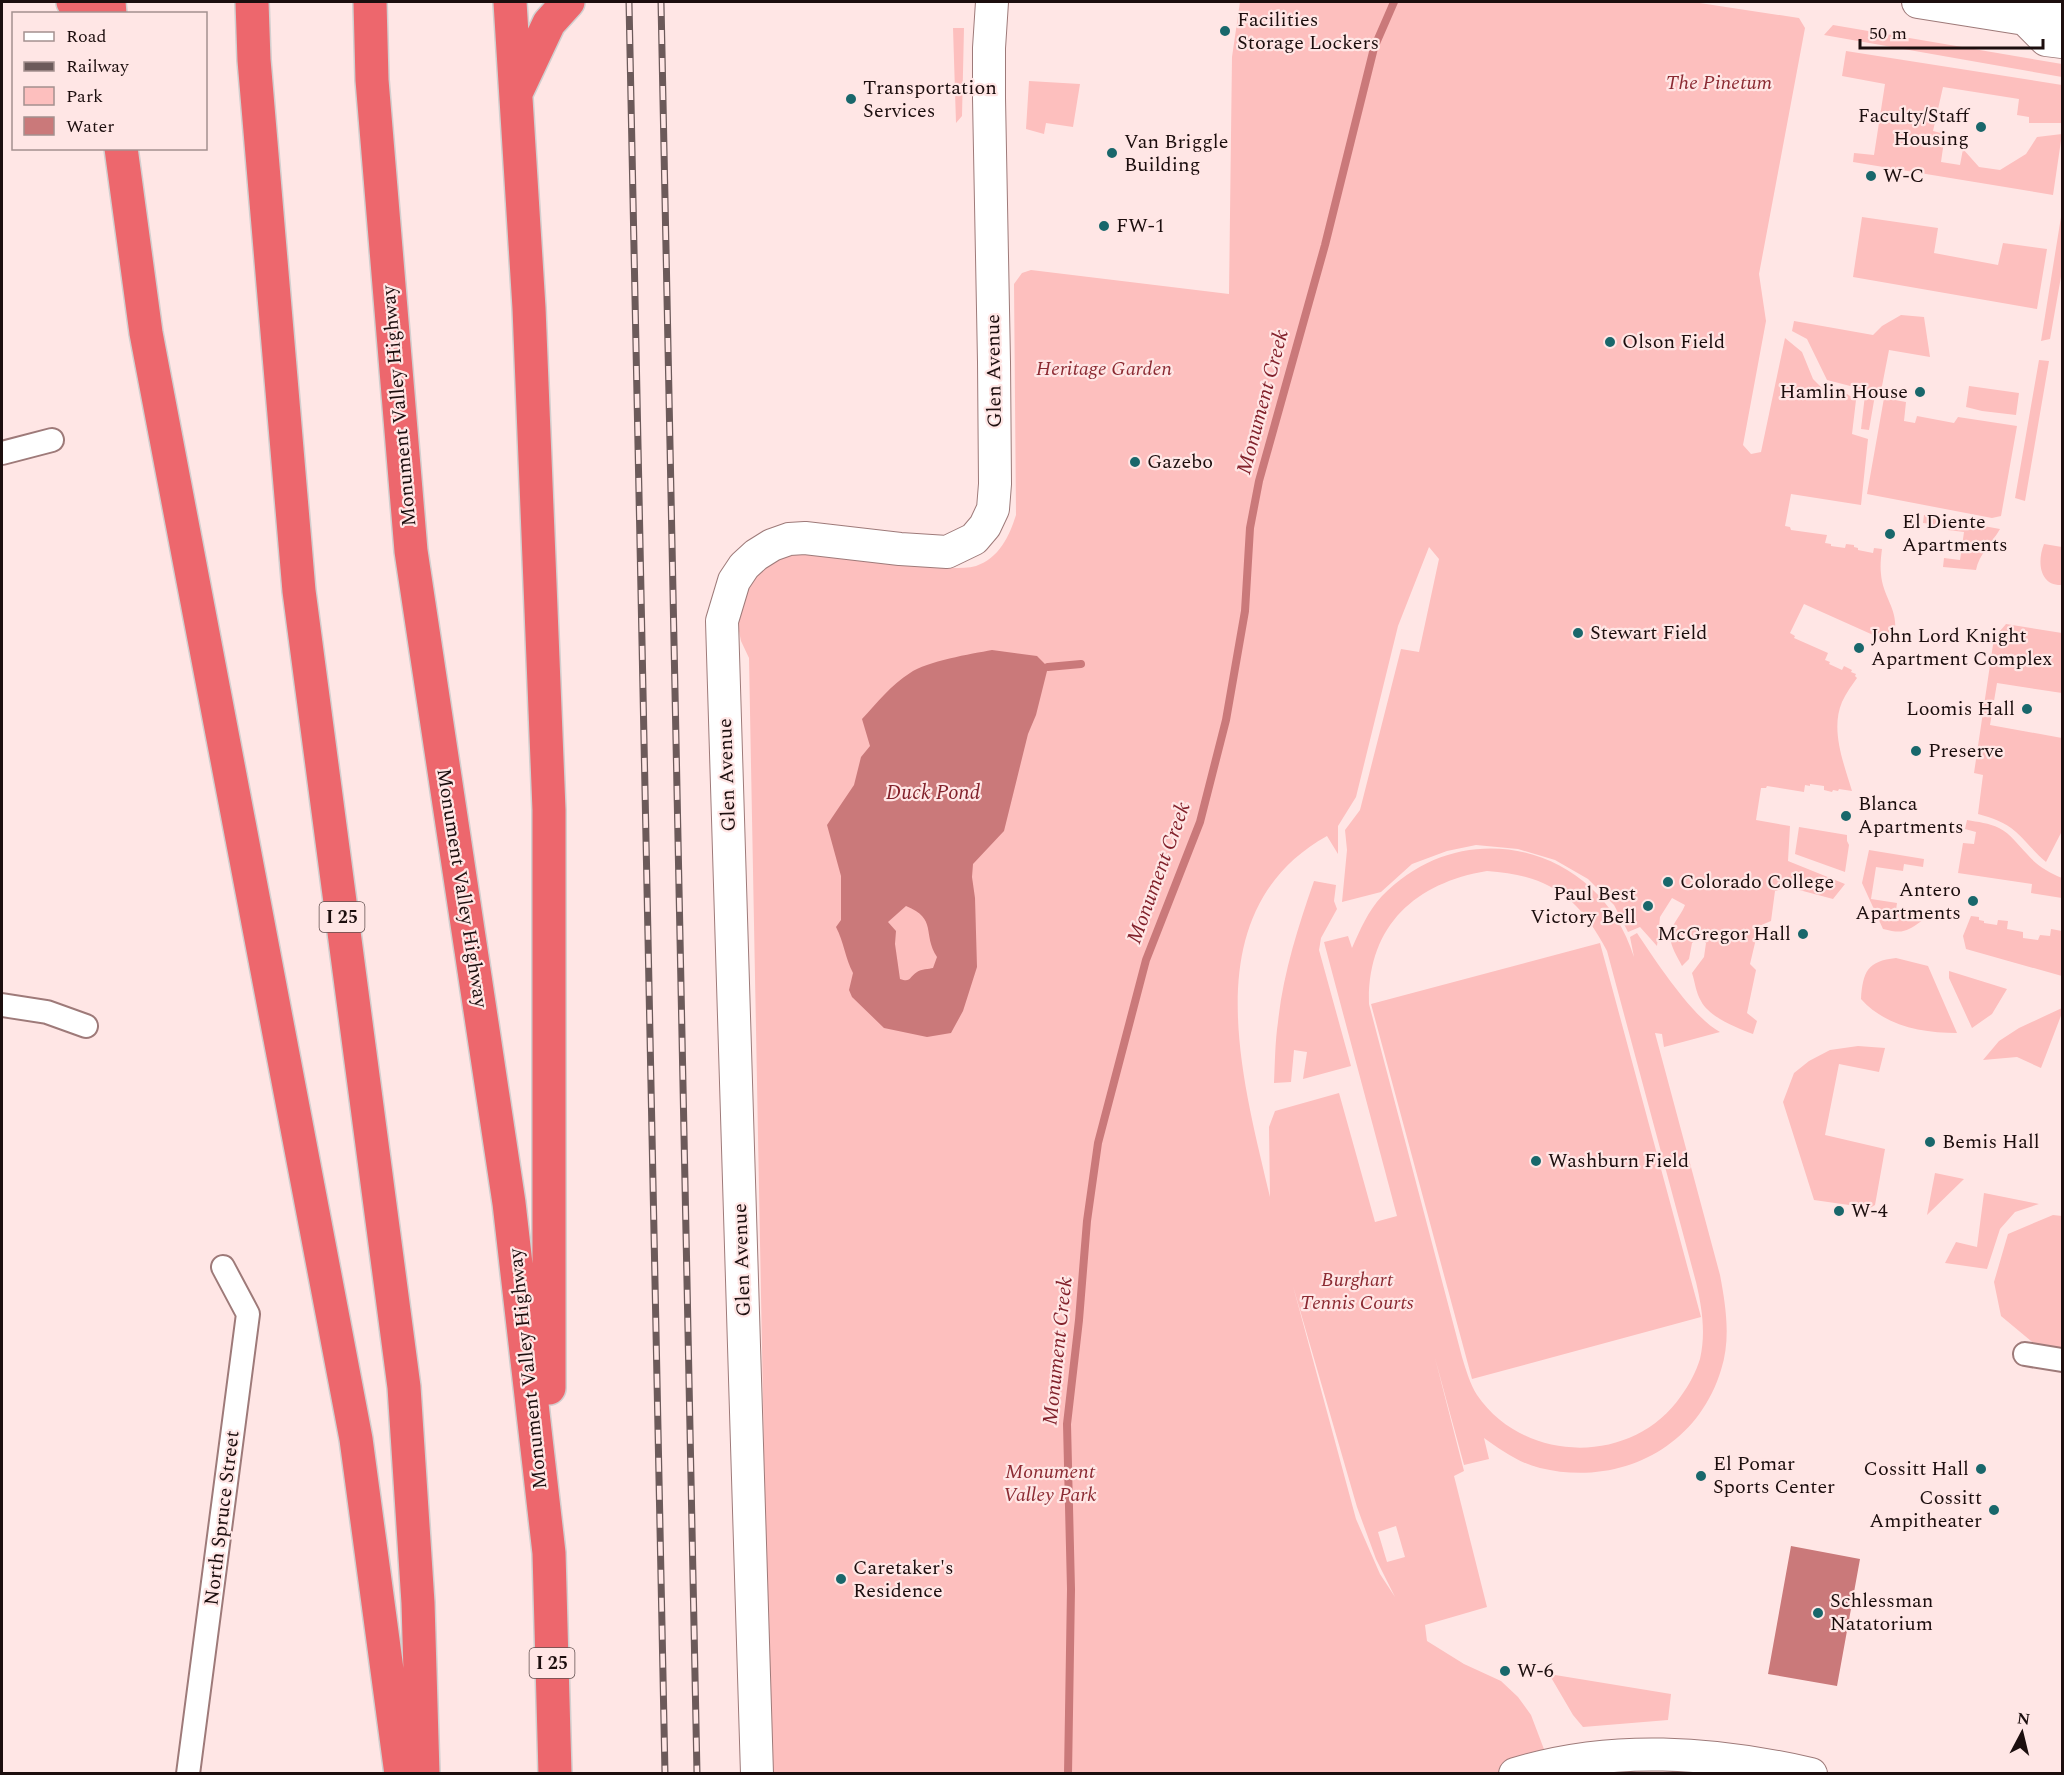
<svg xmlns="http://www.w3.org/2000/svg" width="2064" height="1775" font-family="Spectral,serif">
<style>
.green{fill:#fdbfbe;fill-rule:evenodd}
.water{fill:#ca797a;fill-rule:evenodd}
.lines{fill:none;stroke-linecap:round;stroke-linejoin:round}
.stream{stroke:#ca797a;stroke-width:8}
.street-casing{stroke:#9e7a79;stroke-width:26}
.secondary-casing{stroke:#9e7a79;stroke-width:34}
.highway-casing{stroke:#d2cfcf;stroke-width:36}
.street{stroke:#fff;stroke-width:22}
.secondary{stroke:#fff;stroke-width:32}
.highway{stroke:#ed676d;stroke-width:33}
.rail-casing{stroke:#6c5a5a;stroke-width:7}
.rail{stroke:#ffe6e5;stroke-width:4.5;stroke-dasharray:14;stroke-linecap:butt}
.poi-dot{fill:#19676b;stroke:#ffe6e5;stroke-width:2}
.labels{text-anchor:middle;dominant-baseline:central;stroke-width:4.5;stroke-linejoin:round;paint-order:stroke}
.shield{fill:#ffe6e5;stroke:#604f4e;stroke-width:1.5}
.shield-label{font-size:18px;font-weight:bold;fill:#1c0e0e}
.poi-label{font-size:20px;fill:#1c0e0e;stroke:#ffe6e5;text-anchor:start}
.park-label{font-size:20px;font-style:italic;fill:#8b2a32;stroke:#ffe6e5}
.street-label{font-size:20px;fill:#1c0e0e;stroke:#ffe6e5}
.water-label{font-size:21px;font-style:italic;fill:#82212b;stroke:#ffe6e5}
</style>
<rect width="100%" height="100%" fill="#ffe6e5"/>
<path class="green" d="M1240,2H1693L1799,18L1805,28L1759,274L1766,321L1743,445L1751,454L1761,452L1785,338L1802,352L1813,379L1824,390L1847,394L1856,400L1852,434L1868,439L1861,505L1791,494L1785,526L1790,527L1791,530L1827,535L1825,543L1831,544V546L1845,548L1846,544L1854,545V547L1858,548V550L1873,553L1874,548L1882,549C1881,557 1880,566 1881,574C1883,601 1904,613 1891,643L1804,604L1790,633L1795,636L1794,638L1828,653L1825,660L1830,662L1829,664L1842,670L1844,666L1852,670L1851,672L1856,674L1855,676L1857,678C1852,685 1846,693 1842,702C1830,730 1844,764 1852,791L1839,789L1838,791L1833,790L1832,792L1824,790V786L1810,784V786L1805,785L1804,792L1767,786L1766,788H1761L1756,820L1790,826L1788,861L1845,884L1833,899L1788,887L1775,891L1771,921L1759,926L1750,964L1756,970L1747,1013L1757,1021L1753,1034C1737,1028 1709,1017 1701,1001C1696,993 1695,982 1692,973L1704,957L1706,943L1700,937L1692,943L1689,959L1682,966C1676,954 1665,939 1673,926C1677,918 1682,913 1685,905L1672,898L1660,917L1657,946L1640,927L1628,932L1614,905L1588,879L1555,860L1518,849L1476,845L1447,851L1412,864L1381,892L1342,902L1347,850L1345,830L1360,810L1401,649L1419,652L1439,559L1429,547L1398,626L1356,797L1338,826V854L1327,836C1193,911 1242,1077 1270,1197L1269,1127L1275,1111L1339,1093L1375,1222L1397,1216L1324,942L1348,936L1352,948C1360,930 1368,911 1382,896C1464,811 1599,845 1634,957L1630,937L1637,933C1655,960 1693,1018 1720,1032L1664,1047L1662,1034L1655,1033L1720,1275C1726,1307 1731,1339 1721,1370C1697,1449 1618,1487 1540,1468C1519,1463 1501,1450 1484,1438L1489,1459L1464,1465L1435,1358L1464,1471L1454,1476L1487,1607L1425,1625L1427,1641L1464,1664L1501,1681L1518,1697L1531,1715L1553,1773H770L749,658L741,641L737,621L747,584L761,571L778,559L803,552L952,568C960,568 969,568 976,566C999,558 1009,537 1016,515L1014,284L1022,273L1031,270L1229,294L1232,57ZM1487,871C1549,875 1579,897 1607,951L1696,1282C1702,1308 1706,1332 1700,1359C1696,1372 1689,1385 1681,1396C1634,1465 1525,1465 1477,1395C1470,1384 1466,1370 1462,1357L1369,1004C1367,927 1414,883 1487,871ZM1293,1286L1357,1507L1376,1559L1395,1597L1380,1574L1356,1519ZM1396,1526L1405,1557L1387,1562L1378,1532Z
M1833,25L2062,64V77L1824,35Z
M953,28H964L962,116L956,123Z
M1846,51L2062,85L2061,123H2029V117L2017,115L2019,99L1943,87L1933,131L1945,134L1941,162L1960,165L1963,149L1979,167L2000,170L2026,154L2037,137L2062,134L2053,195L1853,162L1854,153L1874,155L1885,84L1842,76Z
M1029,81L1080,84L1073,127L1046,123L1044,134L1026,129Z
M1862,217L1938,228L1934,253L1998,265L2003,243L2047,249L2037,309L1853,277Z
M2061,217L2062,271L2050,339L2041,341Z
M1901,315L1924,317L1930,357L1889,350L1882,386L1875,395L1869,430L1861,429L1865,395L1858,388L1827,380L1807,339L1792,331L1794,321L1873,335L1882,326Z
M2039,360L2049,361L2025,501L2015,498Z
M1969,386L2019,393L2016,415L1982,411L1966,407Z
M1884,398L1906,402L1904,421L1915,423L1917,416L1954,423L1958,417L2017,426L2001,516L1992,518L1867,494Z
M1924,515L2000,529C1992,543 1979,554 1976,570L1943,567L1944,558L1960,560L1964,532L1948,530V526L1923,523Z
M2044,544L2062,547V585C2039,586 2037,561 2044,544Z
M2006,624L2062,633V693L1997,683L1990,725L2062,738V831L2046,862C2035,853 2027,842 2016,832C2005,822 1992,818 1978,814L1983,775L1974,773L1994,638Z
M1967,820C1978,822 1989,823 1999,828C2011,834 2018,845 2027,854C2037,866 2048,872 2062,878V898L2031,893L2032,884L1958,873L1963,843L1974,844L1976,832L1965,829Z
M1799,827L1847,835V841L1849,845L1845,872L1795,854Z
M1869,850L1924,859L1923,867L1904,864L1903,871L1876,867L1871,899L1897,903L1896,910L1907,912L1906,918L1923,920C1906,932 1903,934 1883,929L1862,883Z
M1314,881L1336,885L1334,901L1337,909L1321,938L1319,950L1351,1066L1303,1079L1307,1052L1294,1050L1291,1082L1274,1083C1275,1063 1275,1042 1278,1022C1283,974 1298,927 1314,881Z
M1971,916L1979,917V920L1984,921V923L1997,925L1998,920L2008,921L2007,929L2023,932V938L2038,940L2040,935L2050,936L2051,929L2062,931V976L1966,949L1963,936Z
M1600,943L1701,1317L1472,1379L1371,1004Z
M1896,958L1928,966L1957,1033C1922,1033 1885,1026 1861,999C1863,972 1867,961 1896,958Z
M1949,971L2007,989L1992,1014L1972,1028L1949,978Z
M2062,1008V1013L2041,1068L2017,1057L1983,1060L1999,1041L2019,1028Z
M1858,1046L1885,1048L1879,1072L1839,1064L1825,1135L1885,1149L1875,1205L1870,1208L1814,1200L1783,1102L1794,1073L1809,1061L1830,1050Z
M1935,1173L1964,1179L1927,1215Z
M1984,1193L2039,1204L2015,1212L2000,1229L1987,1269L1945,1263L1956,1242L1977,1247Z
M2053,1215L2062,1216V1350L2037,1346L2001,1316L1994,1282L2008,1234Z
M1549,1674L1671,1694L1668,1720L1583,1727L1573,1715Z"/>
<path class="water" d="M992,650L1037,656L1048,667L1036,715L1028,734L1004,831L973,864L972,877L975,898L977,967L963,1011L951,1033L927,1037L884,1028L852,997L849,990L853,973C845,958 844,942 836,927L841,920V876L827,825L854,785L861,757L870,746L862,719C877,703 891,685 910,673C927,661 971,654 992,650ZM906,906C938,919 922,934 937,957L933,968C929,969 921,969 917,972C909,977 911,983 900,979L895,944L896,931L888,922Z
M1791,1546L1860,1559L1837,1686L1768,1674Z"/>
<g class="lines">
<path class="stream" d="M1048,667L1081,664
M1068,1774L1071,1589L1067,1424L1079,1320L1087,1221L1098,1143L1146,960L1200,822L1226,720L1245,611L1250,528L1259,481L1325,245L1374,48L1394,2"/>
<defs>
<path id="street" d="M2,453L52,440
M2,1005L47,1012L86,1026
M2025,1354L2062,1360
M188,1774L248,1314L223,1267"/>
<path id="secondary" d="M1918,2L2025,19L2055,11L2062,12
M2025,19L2046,40L2062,42
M757,1774L722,621L734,581L744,566L756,555L772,545L789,539L805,538L900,549L947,552L974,539L985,526L993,509L995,484L994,362L989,98V48L992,2
M1515,1774C1612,1744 1714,1752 1811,1774"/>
<path id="highway" d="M73,2L81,14
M109,2L110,14
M252,2L254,60L299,591L404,1387L418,1603L423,1774
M370,2L372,80L411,551L509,1203L549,1553L555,1774
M510,2L529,308L549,810V1388
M517,91L549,23L568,2
M121,148L146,333L356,1439L401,1774"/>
</defs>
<use href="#street" class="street-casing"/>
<use href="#secondary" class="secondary-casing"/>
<use href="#highway" class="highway-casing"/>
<use href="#street" class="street"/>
<use href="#secondary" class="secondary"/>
<use href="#highway" class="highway"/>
<defs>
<path id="rail" d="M629,2L665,1774
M661,2L697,1774"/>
</defs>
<use href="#rail" class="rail-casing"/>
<use href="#rail" class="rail"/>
</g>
<g class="poi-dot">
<circle cx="1225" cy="31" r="6"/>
<circle cx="851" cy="99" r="6"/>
<circle cx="1981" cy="127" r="6"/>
<circle cx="1112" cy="153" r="6"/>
<circle cx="1871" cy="176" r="6"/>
<circle cx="1104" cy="226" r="6"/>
<circle cx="1610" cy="342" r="6"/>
<circle cx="1920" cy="392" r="6"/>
<circle cx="1135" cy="462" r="6"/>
<circle cx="1890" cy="534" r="6"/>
<circle cx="1578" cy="633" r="6"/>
<circle cx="1859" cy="648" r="6"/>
<circle cx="2027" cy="709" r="6"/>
<circle cx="1916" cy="751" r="6"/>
<circle cx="1846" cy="816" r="6"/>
<circle cx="1668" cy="882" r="6"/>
<circle cx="1973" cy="901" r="6"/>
<circle cx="1648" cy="906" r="6"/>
<circle cx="1803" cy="934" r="6"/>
<circle cx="1930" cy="1142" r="6"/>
<circle cx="1536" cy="1161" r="6"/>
<circle cx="1839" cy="1211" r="6"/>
<circle cx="1981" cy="1469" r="6"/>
<circle cx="1701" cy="1476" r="6"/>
<circle cx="1994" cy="1510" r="6"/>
<circle cx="841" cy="1579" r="6"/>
<circle cx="1818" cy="1613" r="6"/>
<circle cx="1505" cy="1671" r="6"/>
</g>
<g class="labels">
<g class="shield">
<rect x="319.5" y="902" width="45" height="30" rx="4.5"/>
<rect x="529.5" y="1648" width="45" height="30" rx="4.5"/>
</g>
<g class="shield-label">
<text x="342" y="917">I 25</text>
<text x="552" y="1663">I 25</text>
</g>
<g class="poi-label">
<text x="1237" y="20">Facilities<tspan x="1237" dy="23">Storage Lockers</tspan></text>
<text x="863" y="88">Transportation<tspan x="863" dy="23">Services</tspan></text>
<text x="1969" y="116" text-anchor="end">Faculty/Staff<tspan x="1969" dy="23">Housing</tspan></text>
<text x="1124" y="142">Van Briggle<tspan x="1124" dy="23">Building</tspan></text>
<text x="1883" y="176">W-C</text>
<text x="1116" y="226">FW-1</text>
<text x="1622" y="342">Olson Field</text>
<text x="1908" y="392" text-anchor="end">Hamlin House</text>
<text x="1147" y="462">Gazebo</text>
<text x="1902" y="522">El Diente<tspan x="1902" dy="23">Apartments</tspan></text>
<text x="1590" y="633">Stewart Field</text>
<text x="1871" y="636">John Lord Knight<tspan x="1871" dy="23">Apartment Complex</tspan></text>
<text x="2015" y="709" text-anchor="end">Loomis Hall</text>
<text x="1928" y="751">Preserve</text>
<text x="1858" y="804">Blanca<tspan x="1858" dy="23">Apartments</tspan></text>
<text x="1680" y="882">Colorado College</text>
<text x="1961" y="890" text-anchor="end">Antero<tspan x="1961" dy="23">Apartments</tspan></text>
<text x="1636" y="894" text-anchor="end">Paul Best<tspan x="1636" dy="23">Victory Bell</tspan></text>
<text x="1791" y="934" text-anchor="end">McGregor Hall</text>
<text x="1942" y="1142">Bemis Hall</text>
<text x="1548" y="1161">Washburn Field</text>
<text x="1851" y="1211">W-4</text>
<text x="1713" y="1464">El Pomar<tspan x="1713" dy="23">Sports Center</tspan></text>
<text x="1969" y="1469" text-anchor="end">Cossitt Hall</text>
<text x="1982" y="1498" text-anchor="end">Cossitt<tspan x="1982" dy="23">Ampitheater</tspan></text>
<text x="853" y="1568">Caretaker's<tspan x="853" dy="23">Residence</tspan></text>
<text x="1830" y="1601">Schlessman<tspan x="1830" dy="23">Natatorium</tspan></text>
<text x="1517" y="1671">W-6</text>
</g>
<g class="park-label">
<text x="1719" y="83">The Pinetum</text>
<text x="1104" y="369">Heritage Garden</text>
<text x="1357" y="1280">Burghart<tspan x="1357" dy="23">Tennis Courts</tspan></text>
<text x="1050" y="1472">Monument<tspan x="1050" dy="23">Valley Park</tspan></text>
</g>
<g class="street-label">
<text transform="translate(994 371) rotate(-91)">Glen Avenue</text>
<text transform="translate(399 406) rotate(-95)">Monument Valley Highway</text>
<text transform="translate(727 775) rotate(-92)">Glen Avenue</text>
<text transform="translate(462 888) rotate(81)">Monument Valley Highway</text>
<text transform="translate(742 1260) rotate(-92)">Glen Avenue</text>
<text transform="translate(528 1369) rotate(-96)">Monument Valley Highway</text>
<text transform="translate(222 1518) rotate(-83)">North Spruce Street</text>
</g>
<g class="water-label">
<text transform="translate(1263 402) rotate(-75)">Monument Creek</text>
<text x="933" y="793">Duck Pond</text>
<text transform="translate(1159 873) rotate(-70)">Monument Creek</text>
<text transform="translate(1058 1351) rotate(-84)">Monument Creek</text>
</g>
</g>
<rect width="2064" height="1775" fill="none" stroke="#1c0e0e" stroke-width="6"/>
<rect x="12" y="12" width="195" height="138" fill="#ffe6e5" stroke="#a4908f" stroke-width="1.5"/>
<rect x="24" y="32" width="30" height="9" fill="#ffffff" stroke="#a4908f" stroke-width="1.5"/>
<text x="66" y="42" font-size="18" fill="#1c0e0e">Road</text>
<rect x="24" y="62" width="30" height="9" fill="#6c5a5a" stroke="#a4908f" stroke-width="1.5"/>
<text x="66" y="72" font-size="18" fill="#1c0e0e">Railway</text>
<rect x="24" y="87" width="30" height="18" fill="#fdbfbe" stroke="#a4908f" stroke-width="1.5"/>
<text x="66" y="102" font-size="18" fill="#1c0e0e">Park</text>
<rect x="24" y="117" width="30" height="18" fill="#ca797a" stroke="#a4908f" stroke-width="1.5"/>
<text x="66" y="132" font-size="18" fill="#1c0e0e">Water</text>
<g transform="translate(2022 1733) rotate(7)" stroke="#ffe6e5" stroke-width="4.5" paint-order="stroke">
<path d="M0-4.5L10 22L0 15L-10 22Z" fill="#1c0e0e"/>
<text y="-9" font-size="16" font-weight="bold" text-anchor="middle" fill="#1c0e0e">N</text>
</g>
<path d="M1860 39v9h183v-9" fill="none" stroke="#1c0e0e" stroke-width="3"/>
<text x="1869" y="39" font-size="18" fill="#1c0e0e" stroke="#ffe6e5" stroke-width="4.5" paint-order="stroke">50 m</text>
</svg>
